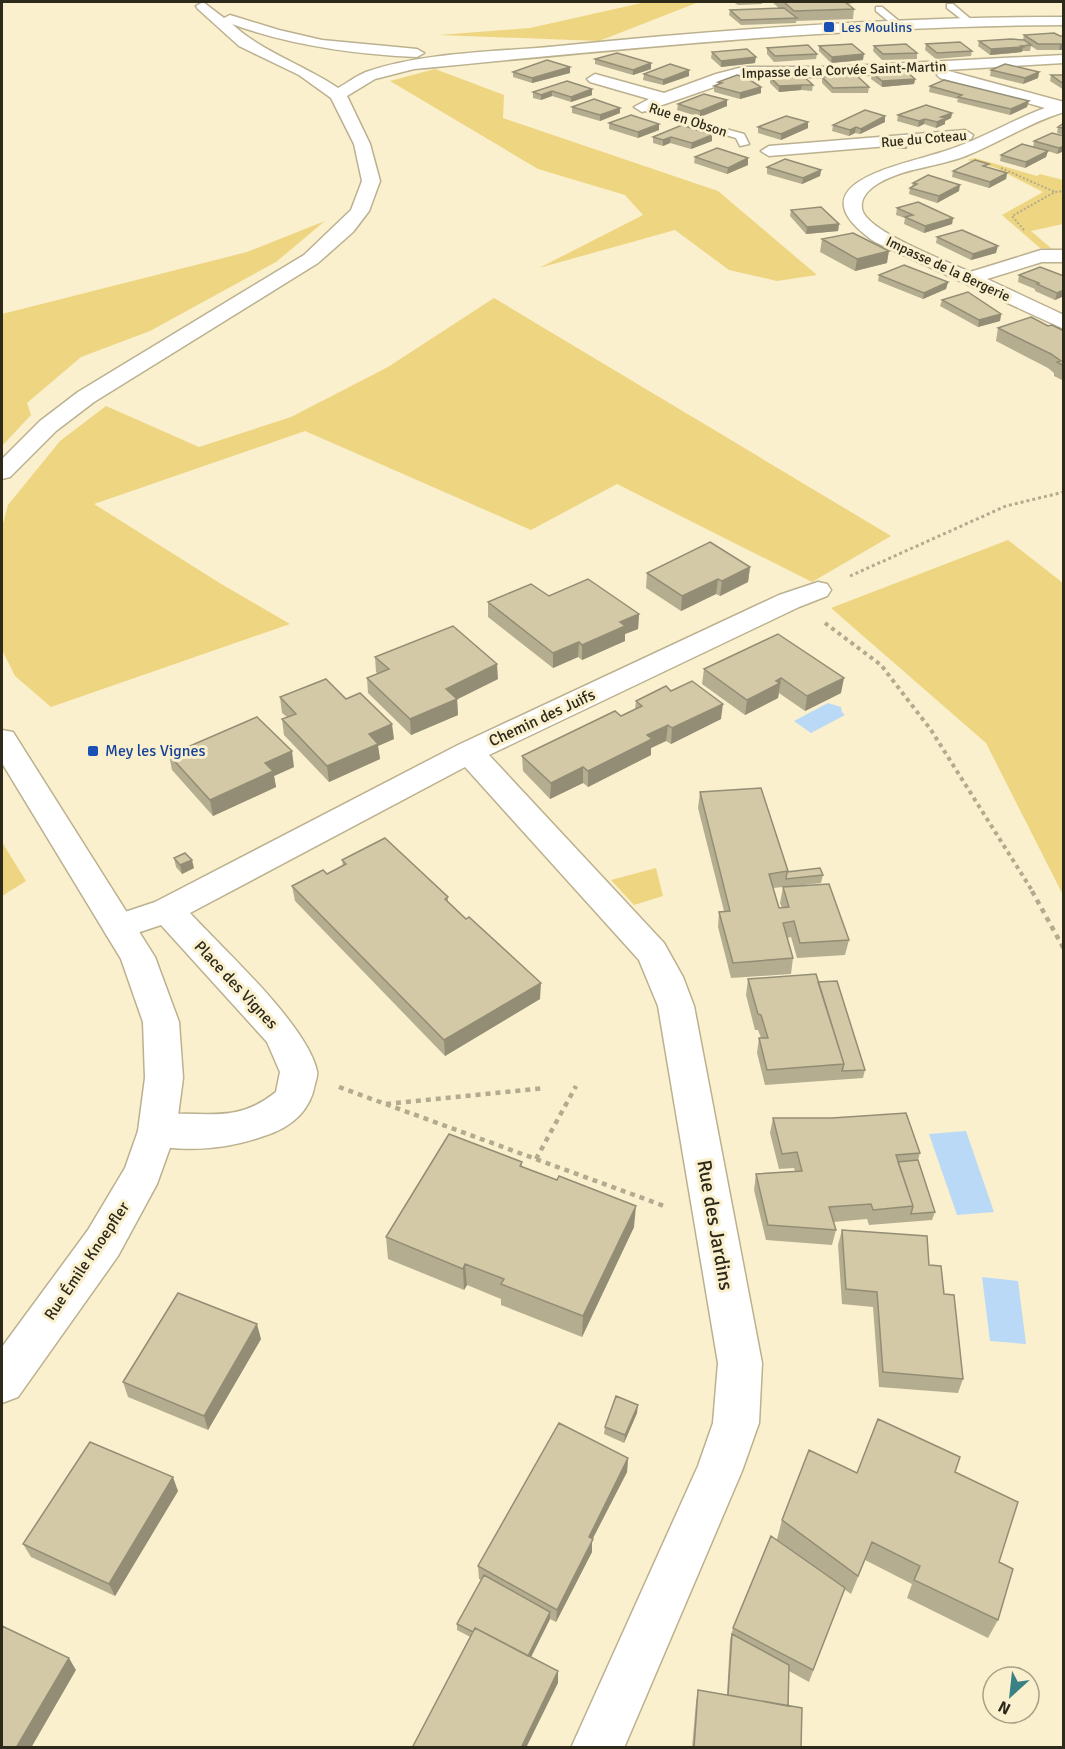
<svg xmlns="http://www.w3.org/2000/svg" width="1065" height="1749" font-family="Signika,sans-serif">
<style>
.green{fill:#eed581}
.water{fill:#bad9f6}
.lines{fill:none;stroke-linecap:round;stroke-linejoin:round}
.service-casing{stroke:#bbb08f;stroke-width:3}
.minor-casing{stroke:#bbb08f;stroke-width:3}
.secondary-casing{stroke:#bbb08f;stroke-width:3}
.path-far3{stroke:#b3ab90;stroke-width:2;stroke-dasharray:2 2;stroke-linecap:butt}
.path-far2{stroke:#b3ab90;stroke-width:3;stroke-dasharray:3 3;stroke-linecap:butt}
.path-far1{stroke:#b3ab90;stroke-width:4;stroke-dasharray:4 4;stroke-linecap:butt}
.path{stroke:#b3ab90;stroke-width:4.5;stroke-dasharray:5 5;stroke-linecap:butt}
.service{fill:#fff;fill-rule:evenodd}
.minor{fill:#fff;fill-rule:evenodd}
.secondary{fill:#fff;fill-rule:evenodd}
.wall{fill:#b5ad90;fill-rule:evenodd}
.shaded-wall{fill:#948d75}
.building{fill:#d3c9a7;stroke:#948d75;stroke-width:1.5}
.transit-dot{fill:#1a4fb4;stroke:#faf0cd;stroke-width:2}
.labels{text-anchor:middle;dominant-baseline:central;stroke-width:6;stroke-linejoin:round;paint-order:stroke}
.far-transit-label{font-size:14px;fill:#164399;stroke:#faf0cd;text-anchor:start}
.far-street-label{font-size:14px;fill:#2d291b;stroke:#faf0cd}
.street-label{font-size:16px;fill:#2d291b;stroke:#faf0cd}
.transit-label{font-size:16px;fill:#164399;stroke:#faf0cd;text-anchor:start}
.near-street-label{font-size:20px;fill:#2d291b;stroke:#faf0cd}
</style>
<rect width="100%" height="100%" fill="#faf0cd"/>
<path class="green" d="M646,2H699L599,41L439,35L530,28Z
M435,69L504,95L503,118L718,191L817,275L777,281L729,270L675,230L539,268L643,215L625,195L538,169L390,81Z
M975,158L1037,176L1040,174L1063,180V224L1031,231L1052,249L1040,248L1002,215L1043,192L996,168L967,160Z
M325,221L276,262L150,331L81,357L27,403L31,415L2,446V314L247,252Z
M494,298L891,536L812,582L617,484L531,530L305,431L94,504L218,582L290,624L51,707L15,676L2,650V527L8,505L60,441L106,406L199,447L291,417L388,367Z
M1008,540L1063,583V895L986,743L831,608Z
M2,842L26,881L2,896Z
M656,868L663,896L634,905L611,880Z"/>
<path class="water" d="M828,703L841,707L842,712L845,715L811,733L794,721Z
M966,1131L994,1212L957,1215L929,1134Z
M982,1277L1018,1281L1026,1344L990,1341Z"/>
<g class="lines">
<defs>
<path id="service" d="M947,4H953L973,21L966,23L947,8Z
M876,7H882L899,21V25H893L876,11Z
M638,105L744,134L749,144L740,146L736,138L638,109Z"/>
<path id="minor" d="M1064,55V63L830,77H743L642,112L634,107L649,99L590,82L587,79L595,74L664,93L716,74L743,67H830Z
M945,70L1064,102V112C1028,123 997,144 963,157C935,167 905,168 879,183C869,189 858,199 863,212C872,233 948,262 970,272L1041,250H1064V262H1042L987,279L1064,315V329L875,242C788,182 906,165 948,150C982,139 1012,120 1045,108L940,78L937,75L940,72Z
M965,130L973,135L971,139L769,156L761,151L769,146Z
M818,582L827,584L831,590L827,596L799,607L489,755L664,943L683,977L694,1006L762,1363L759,1423L742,1471L624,1748H571L698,1466L713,1423L718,1363L658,1006L639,960L465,767L190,913C223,949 307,1025 317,1071C318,1075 316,1080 315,1084C310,1112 290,1128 264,1136C228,1149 180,1154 143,1142L138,1131L143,1120C192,1103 228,1131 276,1092L280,1072L267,1042L161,925L119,939L107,936L102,927L107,918L155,902L458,745L779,595Z"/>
<path id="secondary" d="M203,2L224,18L230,15L279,30L322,40L417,49L424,53L417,57C354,54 292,46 232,24C262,52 304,65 338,88C347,83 356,76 366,72C424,52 498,52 559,46C727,29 895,17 1064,17V25C846,26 630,48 414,69L375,79L347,96L370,144L380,181L369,211L353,232L318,263L94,402L56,431L10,477L2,479V459L40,421L78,392L304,255L351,210L362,181L354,144L331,98L299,75L239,46L198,9L196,6Z
M2,730L13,732L155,957L179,1022L183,1078L176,1131L157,1184L118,1256L18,1397L2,1403V1347L88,1230L125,1168L138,1131L145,1078L143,1022L121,959L2,763Z"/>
</defs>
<use href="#service" class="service-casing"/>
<use href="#minor" class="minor-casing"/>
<use href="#secondary" class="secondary-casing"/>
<path class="path-far3" d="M1001,168L1055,192
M1024,230L1012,216L1055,192L1064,191"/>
<path class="path-far2" d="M850,576L1006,506L1064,492"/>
<path class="path-far1" d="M825,623L881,665L931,730L1033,892"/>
<path class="path" d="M1032,891L1064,949
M339,1087L667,1207
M386,1104L545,1088
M536,1159L576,1086"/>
<use href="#service" class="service"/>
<use href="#minor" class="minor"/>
<use href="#secondary" class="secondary"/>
</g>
<path class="wall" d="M733,2H762V4L738,5Z
M772,2H853V3L848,4L854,9L853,19L796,21V23L741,25L729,15L730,10L779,8Z
M1024,35L1064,36L1059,50H1037L1031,46L1030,51H1022V52L990,55L978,46L979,41L1023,40Z
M926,44L972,51L971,56L936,59L925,50Z
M819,46L863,60L831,63L819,51Z
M874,46L917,53V59L882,60L873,51Z
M767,48L817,54L816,59L774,62L767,54Z
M712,52L755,63L721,67L711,58Z
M595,59L651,63V69L633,75L595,64Z
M570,67V73L532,83L513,77V72Z
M689,70V76L663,85L643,80L644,74Z
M991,70L1039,72L1038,78L1023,84L990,76Z
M872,73L915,79L914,84L882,87L871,79Z
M1051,75H1064V90L1050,81Z
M770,77L813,85L812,91L801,90L779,92L770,83Z
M822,77L869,87L868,93H832L822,83Z
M748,78V80L761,87V93L740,99L714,92V86L718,85V82Z
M567,81L592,95L571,102L552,96L541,100L533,98V92Z
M930,86L1027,107L1010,115L957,102L958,99L929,92Z
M727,100V106L700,117L677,110L678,104Z
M572,107L620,113L600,121L572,113Z
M952,113L951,118L945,121V124L936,128L924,124L918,127L897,121L898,115Z
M885,116V122L860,134L855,133L849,136L832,131L833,125Z
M609,123L659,124V130L638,138L609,129Z
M1064,123V135L1057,133L1058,127Z
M758,127L808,128L781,140L758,133Z
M712,135V141L691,149L670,143L663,146L653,143V137Z
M1064,136V151L1057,154L1048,151L1046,157L1025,168L1000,161L1001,155L1033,147L1034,141Z
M895,140L908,142L907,149H897L894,146Z
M695,157L748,158V165L727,174L694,163Z
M767,167L821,170L820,176L802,184L767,174Z
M988,168L1007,173L1006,179L989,188L952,177L953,171Z
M913,183L959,191L937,203L909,194L910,188L912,187Z
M897,208L953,218L952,224L924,233L904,224L905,218L896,215Z
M791,210L839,224L838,231L806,234L790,216Z
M937,237L996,253L971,260L936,243Z
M822,239L887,263L855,271L820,252Z
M879,275L948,282L946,289L923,299L878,281Z
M1019,275L1064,276V296L1055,300L1035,291V289L1018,282Z
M942,300L1001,314L1000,321L978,327L940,306Z
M998,328L1064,331V381L1054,376V373L1048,368L996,341Z
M750,567L748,582L720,596L716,594L681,611L646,588L647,573Z
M549,596L639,614L638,629L625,634V641L582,660L578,657L553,668L488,617V602Z
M778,634L841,693L805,711L779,693L778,698L745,715L702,684L704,669Z
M375,657L498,679L457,699L458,715L411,735L368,693L367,678L378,674L376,672Z
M671,691L721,719L671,744L666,741L651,748V755L588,787L583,783L550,799L523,771L522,756L621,716L635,709L636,701Z
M280,697L346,699L394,739L378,746L380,759L329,782L284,735L282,719L287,717L282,713Z
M169,755L294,767L274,776L276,787L213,816L172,770Z
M700,792L787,872L823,875L821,883L795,886L849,940L845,955L797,958L791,937L787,938L793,958L791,974L731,978L718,927L719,912L724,911L698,808ZM783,887L780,903L782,908H779L773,888Z
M174,858L194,868L182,874L176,867Z
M342,860L448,897V902L466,919L540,999L445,1056L295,901L292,886L327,874L343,866Z
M748,979L818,982L865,1070L863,1078L765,1085L757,1053L759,1038H761L758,1030H755L746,995Z
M773,1118L920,1153L918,1160L935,1212L932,1220L869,1225L867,1219L833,1222L836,1230L832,1245L766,1240L754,1190L756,1174L795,1171L794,1168L779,1169L770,1133Z
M522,1162V1167L634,1227L582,1337L501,1305V1299L467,1285L464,1290L388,1259L386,1237Z
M842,1230L929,1265L944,1294L963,1379L958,1393L879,1387L873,1307L842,1304L838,1245Z
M261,1339L208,1430L128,1397L123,1382Z
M637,1413L624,1443L604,1434L605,1427Z
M628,1458L627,1472L592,1540V1552L556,1622L550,1619L531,1657L558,1671V1683L457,1630V1624L481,1580L479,1579L478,1566Z
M955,1472L999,1562L998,1620L988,1638L907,1598L912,1584L865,1560L851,1594L844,1589L809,1682L789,1671L788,1706L801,1748H692L696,1702L698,1690L727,1695L730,1640L733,1628L777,1539L782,1520L857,1473Z
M178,1491L115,1596L31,1557L23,1544Z"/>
<path class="shaded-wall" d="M1060,44H1064V50H1059Z
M1023,47L1022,52L990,55L991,49Z
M864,54L863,60L831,63L832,57Z
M756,57L755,63L721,67V61Z
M651,63V69L633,75V70Z
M570,67V73L532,83V78Z
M689,70V76L663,85V80Z
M1039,72L1038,78L1023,84L1025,78Z
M915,79L914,84L882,87V81Z
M802,85L801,90L779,92V86Z
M761,87V93L740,99V93Z
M592,89V95L571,102V97Z
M552,91V96L541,100V95Z
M727,100V106L700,117V111Z
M1029,101L1027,107L1010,115L1011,109Z
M620,108V113L600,121V115Z
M952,113L951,118L945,121V124L936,128L937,122L941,117Z
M885,116V122L860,134L861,129Z
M925,119L924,124L918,127L919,121Z
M808,122V128L781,140V134Z
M659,124V130L638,138V132Z
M856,127L855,133L849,136L850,130Z
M712,135V141L691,149L692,143Z
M671,137L670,143L663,146V140Z
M1064,146V151L1057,154L1059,148Z
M1048,151L1046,157L1025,168L1026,162Z
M748,158V165L727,174L728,168Z
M821,170L820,176L802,184L803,178Z
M1007,173L1006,179L989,188L990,182Z
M960,185L959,191L937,203L939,196Z
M953,218L952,224L924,233L925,226Z
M839,224L838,231L806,234L807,227Z
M998,246L996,253L971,260L973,254Z
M889,251L887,263L855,271L857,259Z
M948,282L946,289L923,299L924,293Z
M1064,290V296L1055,300L1057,293Z
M1001,314L1000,321L978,327L979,320Z
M750,567L748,582L720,596L722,581Z
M718,579L716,594L681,611L682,596Z
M639,614L638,629L625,634V641L582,660V645L620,622Z
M579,642L578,657L553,668V653Z
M497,664L498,679L456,700L457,699L458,715L411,735L410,719L446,689Z
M781,678L778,698L745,715L747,700Z
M844,678L841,693L805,711L807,696Z
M723,704L721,719L671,744L672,728Z
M392,724L394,739L378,746L380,759L329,782L327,766L369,734Z
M668,725L666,741L651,748V755L588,787V771L647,735Z
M292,751L294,767L274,776L276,787L213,816L210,800L265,763Z
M583,767V783L550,799L551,783Z
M192,860L194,868L182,874L180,865Z
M541,983L540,999L445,1056L444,1040Z
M636,1206L634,1227L582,1337L583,1316Z
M465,1264L467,1285L464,1290L463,1269Z
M257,1324L261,1339L208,1430L204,1416Z
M638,1405L637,1413L624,1443L625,1435Z
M628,1458L627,1472L592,1540V1552L556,1622L557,1610L589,1537Z
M173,1477L178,1491L115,1596L109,1584Z
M550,1612V1619L526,1667V1661Z
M69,1658L76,1670L31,1748H16Z
M558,1671V1683L526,1748H521Z"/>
<path class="building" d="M784,2H845L854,9L794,11Z
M784,8L797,18L741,20L730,10Z
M1054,33L1060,36H1064V44H1038L1024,35Z
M1011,39L1024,40L1031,45L1021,46L1023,47L991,49L979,41Z
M960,42L972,51L937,53L926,44Z
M852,44L864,54L832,57L819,46Z
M906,44L917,53L883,54L874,46Z
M808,45L817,54L775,56L767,48Z
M747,49L756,57L721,61L712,52Z
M617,53L651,63L633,70L595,59Z
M547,60L570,67L532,78L513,72Z
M670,64L689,70L663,80L644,74Z
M1005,64L1039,72L1025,78L991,70Z
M905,70L915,79L882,81L872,73Z
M801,74L813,85H802L779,86L770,77Z
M855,74L869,87L833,88L822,77Z
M737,75L748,78L743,80H750L761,87L740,93L714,86L722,83L718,82Z
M1051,75H1064V84Z
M944,80L1029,101L1011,109L958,97L962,95L930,86Z
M567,81L592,89L571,97L552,91L541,95L533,92Z
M704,94L727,100L700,111L678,104Z
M594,99L620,108L600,115L572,107Z
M926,105L952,113L941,117L946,118L937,122L925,119L919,121L898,115Z
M865,110L885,116L861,129L856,127L850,130L833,125Z
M631,115L659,124L638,132L609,123Z
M786,116L808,122L781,134L758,127Z
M1064,123V128L1058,127Z
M682,125L712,135L692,143L671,137L663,140L653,137Z
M1052,133L1064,136V146L1059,148L1034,141Z
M905,139L908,142L898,143L895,140Z
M1022,144L1048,151L1026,162L1001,155Z
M717,148L748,158L728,168L695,157Z
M785,159L821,170L803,178L767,167Z
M975,160L989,164L983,166L1007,173L990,182L953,171Z
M928,175L960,185L939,196L910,188L917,184L913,183Z
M918,202L953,218L925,226L905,217L913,215L897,208Z
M821,207L839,224L807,227L791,210Z
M962,230L998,246L973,254L937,237Z
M853,233L889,251L857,259L822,239Z
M904,265L948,282L924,293L879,275Z
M1040,267L1064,276V290L1057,293L1037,284L1039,283L1019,275Z
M968,292L1001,314L979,320L942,300Z
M1031,317L1048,326L1052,325L1064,331V366L1057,362L1061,361L1051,354L998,328Z
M710,542L750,567L722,581L718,579L682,596L647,573Z
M588,579L639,614L620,622L625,626L582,645L579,642L553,653L488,602L531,584L549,596Z
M453,626L497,664L446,689L457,699L410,719L367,678L389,669L375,657Z
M778,634L844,678L807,696L781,678L776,681L780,683L747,700L704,669Z
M326,679L346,699L360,693L392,724L369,734L378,744L327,766L282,719L296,714L280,697Z
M692,681L723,704L672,728L668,725L647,735L652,739L588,771L583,767L551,783L522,756L615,711L621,716L642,706L636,701L666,686L671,691Z
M257,717L292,751L265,763L273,771L210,800L169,755Z
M761,788L788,871L769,874L779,908L789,907L783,887L829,884L849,940L800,943L794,921L783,923L793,958L733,963L719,912L730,911L700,792Z
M385,838L448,897L445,899L466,919L469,917L541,983L444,1040L292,886L323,870L327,874L346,864L342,860Z
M185,853L192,860L180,865L174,858Z
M820,868L823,875L786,879L787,872Z
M816,974L844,1064L767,1070L759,1038H768L761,1015L758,1014L748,979Z
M837,981L865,1070L842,1071L844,1064L818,982Z
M906,1113L920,1153L896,1155L913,1206L873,1210L871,1204L829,1207L836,1230L768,1225L756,1174L802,1171L797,1152L782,1154L773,1118H832Z
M449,1134L522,1162L520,1166L557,1180L559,1176L636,1206L583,1316L501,1284L504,1279L465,1264L463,1269L386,1237Z
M918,1160L935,1212L911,1214L913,1206L898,1162Z
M842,1230L927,1236L929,1265L941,1266L944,1294L954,1295L963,1379L883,1372L877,1292L846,1289Z
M178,1293L257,1324L204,1416L123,1382Z
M616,1396L638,1405L625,1435L605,1427Z
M878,1419L960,1457L955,1472L1018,1502L999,1562L1013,1569L998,1620L914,1580L920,1566L872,1542L858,1576L782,1520L809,1450L857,1473Z
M559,1423L628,1458L589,1537L593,1539L557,1610L478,1566Z
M90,1442L173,1477L109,1584L23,1544Z
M771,1536L845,1588L813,1670L733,1628Z
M484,1575L550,1612L528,1656L475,1628L473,1632L457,1624Z
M2,1626L69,1658L16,1748H2Z
M475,1628L558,1671L521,1748H412Z
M732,1634L789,1665L788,1706L728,1695Z
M698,1690L802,1708L801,1748H694Z"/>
<g class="transit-dot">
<rect x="823" y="21" width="12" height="12" rx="3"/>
<rect x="87" y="745" width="12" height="12" rx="3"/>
</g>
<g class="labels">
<g class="far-transit-label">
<text x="841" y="27">Les Moulins</text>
</g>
<g class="far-street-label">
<text transform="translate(844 70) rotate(-2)">Impasse de la Corvée Saint-Martin</text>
<text transform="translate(688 120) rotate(18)">Rue en Obson</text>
<text transform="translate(924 139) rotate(-5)">Rue du Coteau</text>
<text transform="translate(948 269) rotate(25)">Impasse de la Bergerie</text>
</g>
<g class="street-label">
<text transform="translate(542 718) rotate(-25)">Chemin des Juifs</text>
<text transform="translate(236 985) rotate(47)">Place des Vignes</text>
<text transform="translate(87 1261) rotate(-56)">Rue Émile Knoepfler</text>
</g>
<g class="transit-label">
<text x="105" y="751">Mey les Vignes</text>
</g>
<g class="near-street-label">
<text transform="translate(715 1225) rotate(80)">Rue des Jardins</text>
</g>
</g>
<rect width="1065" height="1749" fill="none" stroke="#2d291b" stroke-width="6"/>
<g transform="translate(1011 1695) rotate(207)"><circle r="28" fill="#faf0cd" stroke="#a8a086" stroke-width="1.5"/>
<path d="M0-4.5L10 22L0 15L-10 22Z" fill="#398183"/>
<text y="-9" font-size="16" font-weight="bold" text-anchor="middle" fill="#2d291b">N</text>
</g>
</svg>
